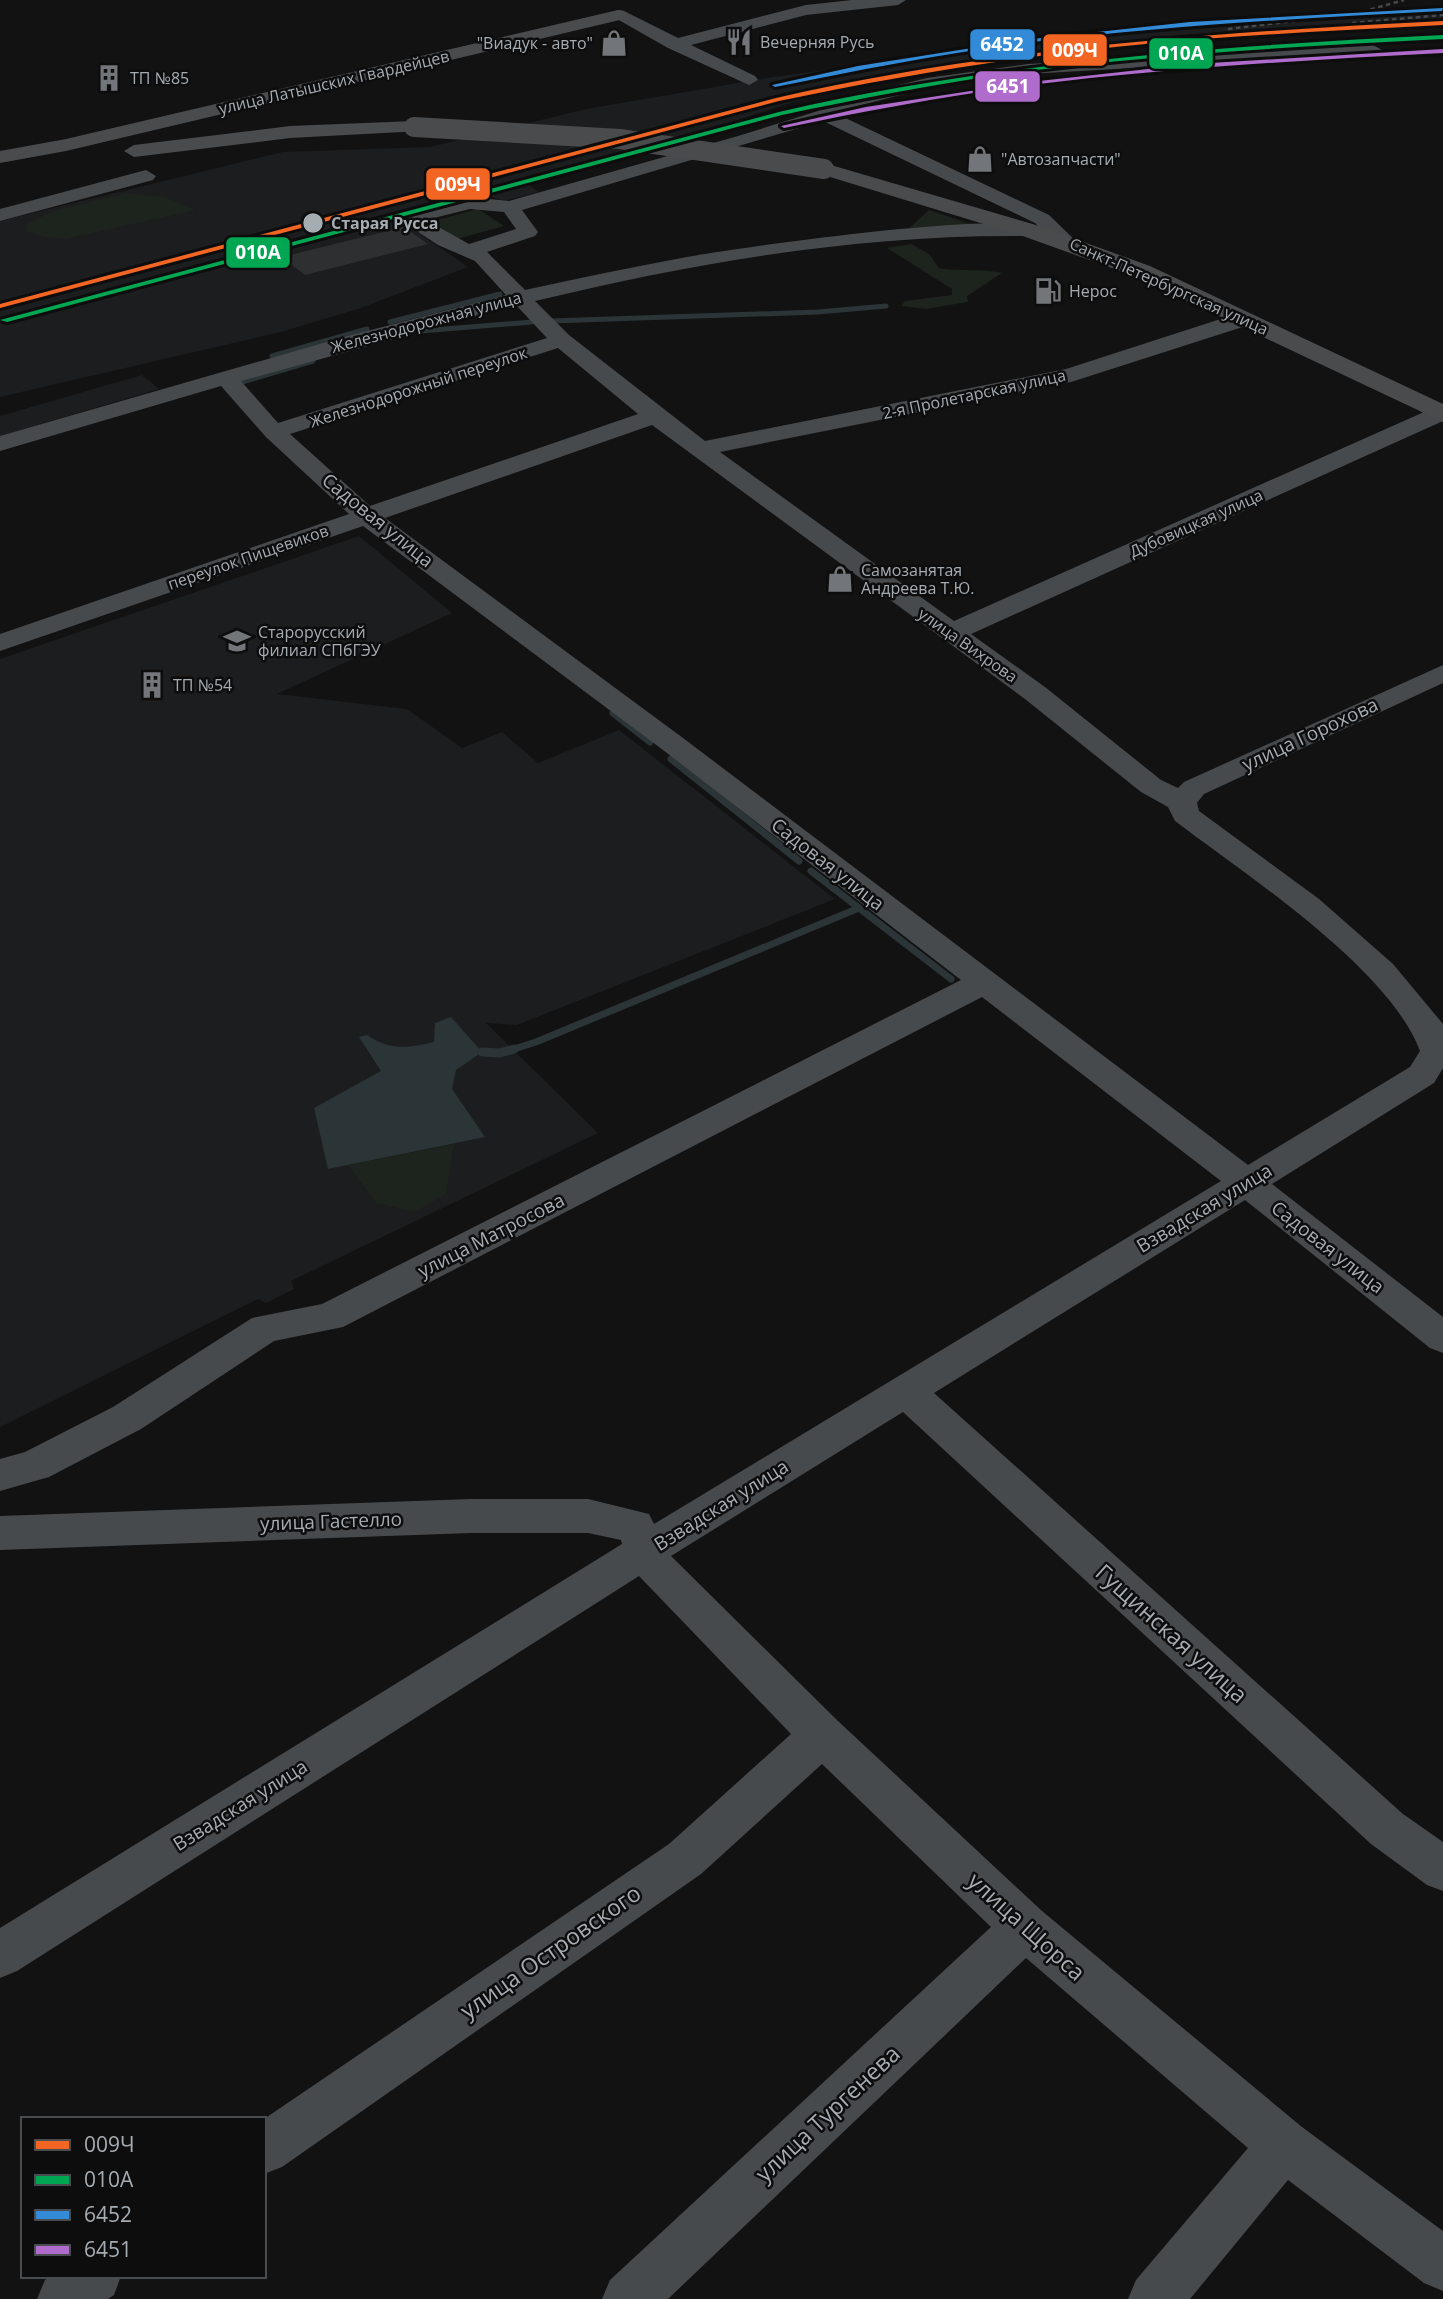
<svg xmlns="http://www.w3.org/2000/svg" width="1443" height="2299" font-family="'Open Sans',sans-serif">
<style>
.built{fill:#1c1d1e}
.green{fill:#1d231d}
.water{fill:#2b3437}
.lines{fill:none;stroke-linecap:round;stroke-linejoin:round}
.stream-far2{stroke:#2b3437;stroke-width:5}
.stream-far1{stroke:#2b3437;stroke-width:7}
.stream{stroke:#2b3437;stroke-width:9}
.building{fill:#2e2f30}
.minor{fill:#474a4c;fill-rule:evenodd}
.major{fill:#4a4b4d;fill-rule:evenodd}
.rail{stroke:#48494b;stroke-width:2.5;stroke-dasharray:4.5 3.5;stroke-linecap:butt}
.major-bridge{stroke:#4a4b4d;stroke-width:20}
.rail-1-casing{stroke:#0d0d0e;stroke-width:6}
.rail-2-casing{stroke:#0d0d0e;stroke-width:6}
.rail-3-casing{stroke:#0d0d0e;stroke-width:6}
.rail-4-casing{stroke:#0d0d0e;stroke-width:6}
.rail-1{fill:#f26522;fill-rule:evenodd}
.rail-2{fill:#00a651;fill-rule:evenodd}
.rail-3{fill:#338bd7;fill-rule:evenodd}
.rail-4{fill:#b06ccc;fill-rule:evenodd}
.stop-dot{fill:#a5acb2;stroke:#0d0d0e;stroke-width:2.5}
.labels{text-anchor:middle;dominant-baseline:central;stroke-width:5;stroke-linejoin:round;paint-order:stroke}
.far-poi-label{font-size:16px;fill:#a5acb2;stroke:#0d0d0e;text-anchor:start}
.far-street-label{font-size:16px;fill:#a5acb2;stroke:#0d0d0e}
.far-stop-label{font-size:16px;font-weight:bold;fill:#a5acb2;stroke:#0d0d0e;text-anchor:start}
.street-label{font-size:19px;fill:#a5acb2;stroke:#0d0d0e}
.near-street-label{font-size:23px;fill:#a5acb2;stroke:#0d0d0e}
.line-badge{stroke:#0d0d0e;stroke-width:2.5}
.badge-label{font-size:19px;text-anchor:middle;font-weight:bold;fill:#fff}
</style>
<rect width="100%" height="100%" fill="#121213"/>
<path class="built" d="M1436,14L1443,17V28L1242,38L1121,48L902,76L790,103L635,153L526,183L539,192L504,201L482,194L396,217L468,267L361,308L281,332L0,397V221L283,152L430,147L586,109L773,77L1100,34Z
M142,375L159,389L0,436V416Z
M359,536L452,613L277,694L407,709L462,748L502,732L538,763L619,730L835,899L517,1025L486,1023L598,1133L291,1281L294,1289L266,1303L258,1299L0,1427V659Z"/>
<path class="green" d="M126,193L165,197L196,210L66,239L44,237L25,231L27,223L54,211Z
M478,209L504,226L457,239L430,222Z
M929,210L976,226L905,232Z
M911,244L929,254L939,268C961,272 980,268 1002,273L967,296L968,302L926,309L901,306L905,301L952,295V289L887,248Z
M454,1144L446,1194L415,1212L376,1203L348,1165Z"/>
<path class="water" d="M451,1017L482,1052L456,1070L452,1089L485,1137L328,1169L314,1108L381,1071L359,1037L367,1035C391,1051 407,1048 434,1042L435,1023Z"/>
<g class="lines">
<path class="stream-far2" d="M551,321L818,312L886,306
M390,322L500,294
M420,331L532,322
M272,356L367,329
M239,383L313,361"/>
<path class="stream-far1" d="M613,713L650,742
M671,759L799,861
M811,871L951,979
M508,1051L536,1042L859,908"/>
<path class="stream" d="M482,1052L500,1053L514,1049"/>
</g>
<path class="building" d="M404,227L428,244L305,275L282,257Z"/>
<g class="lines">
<path class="minor" d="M852,0H906L898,5L806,15L691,45L755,76L758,80L749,85L668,48L610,15L618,10L624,11L678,38L806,5Z
M1373,45L1382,50L1379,54L1028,74L927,88L842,110L837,114L1049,215L1080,245L1070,251L1063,249L1035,223L823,121L522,210L538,232L535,236L487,252L525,290C579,278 633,267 687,257C728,249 1022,207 1038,230L1028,236C863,234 695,262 535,301L569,335L705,441L1066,369L1236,314H1252L1255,319L1252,324L1071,382L720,452L954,621L1433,408L1443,407V421L971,634L1045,687L1161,780L1178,788L1184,782L1443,665V683L1204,794L1197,803L1199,811L1319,899L1393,964L1443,1024V1068L1434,1083L1272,1184L1443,1317V1353L1430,1348L1245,1200L934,1393L1403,1814L1443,1842V1891L1427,1885L1371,1844L903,1412L671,1556L838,1721L1042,1911L1302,2127L1443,2231V2291L1424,2283L1288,2180L1190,2299H1128L1136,2280L1248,2148L1026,1958L668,2299H602L610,2280L991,1927L822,1764L701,1874L282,2167L264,2174V2119L669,1844L791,1734L639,1576L17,1971L0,1978V1928L622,1544L621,1540L588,1533H471L0,1550V1516L471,1499H588L649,1514L654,1524L1221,1181L982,997L343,1327L274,1341L141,1429L49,1477L0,1491V1459L25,1452L113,1407L252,1318L322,1304L961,980L663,750L363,526L0,651V634L349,514L266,437L221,386L0,451V436L344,337L506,295L475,261L438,245L403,222L400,218L403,214L470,197L509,201L738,136L818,111L830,102L927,78L1028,64ZM470,209L504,212L516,229L469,244L426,220ZM516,305L547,338L278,423L241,381ZM558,348L638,414L370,506L290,434ZM652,425L1025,699L1141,792L1168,807L1175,821C1246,875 1389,968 1420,1051L1410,1067L1248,1165L683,738L385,518Z
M146,170L156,176L153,180L0,221V209Z
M50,2276H121L114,2295L108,2299H37L45,2280Z"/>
<path class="major" d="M618,10L624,11L627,15L624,19L66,151L0,163V151L66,139Z
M414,121L424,127L421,131L290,138L134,157L124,151L134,145L290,126Z
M824,163L1036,225L1150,266L1443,404V422L1134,276L1020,235L817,173L813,169L817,165Z"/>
<path class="rail" d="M1352,23L1443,15
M1228,29L1354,14L1404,0"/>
<path class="major-bridge" d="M414,127L620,139L824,169"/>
<defs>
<path id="rail-1" d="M1443,21V25C1303,32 1163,39 1025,58C942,69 860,84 779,101L0,308V304L776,98C995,48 1219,32 1443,21Z"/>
<path id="rail-2" d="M1443,35V39C1305,46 1166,54 1028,71C946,82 864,98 782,115L7,322L0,320L779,112C997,62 1220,46 1443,35Z"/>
<path id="rail-3" d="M1443,8L1442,11C1303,18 1164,26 1025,43C941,54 858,70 775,87L772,85L858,66L1023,40L1190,22Z"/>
<path id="rail-4" d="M1443,49V53C1305,60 1167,68 1030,85C947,96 866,111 784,128L781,126L866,107L1030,82L1194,64Z"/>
</defs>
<use href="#rail-1" class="rail-1-casing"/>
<use href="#rail-2" class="rail-2-casing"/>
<use href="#rail-3" class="rail-3-casing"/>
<use href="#rail-4" class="rail-4-casing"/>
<use href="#rail-1" class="rail-1"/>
<use href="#rail-2" class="rail-2"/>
<use href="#rail-3" class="rail-3"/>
<use href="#rail-4" class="rail-4"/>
</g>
<defs>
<symbol id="restaurant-bare" viewBox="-9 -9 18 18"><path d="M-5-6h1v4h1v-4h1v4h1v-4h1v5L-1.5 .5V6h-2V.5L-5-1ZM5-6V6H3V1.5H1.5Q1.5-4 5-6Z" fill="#72767a" stroke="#0d0d0e" stroke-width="2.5" paint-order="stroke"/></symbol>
<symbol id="shop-bare" viewBox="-9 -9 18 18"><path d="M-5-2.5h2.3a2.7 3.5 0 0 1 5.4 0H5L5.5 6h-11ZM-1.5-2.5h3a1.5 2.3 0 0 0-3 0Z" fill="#72767a" stroke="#0d0d0e" stroke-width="2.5" paint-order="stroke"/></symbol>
<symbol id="building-bare" viewBox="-9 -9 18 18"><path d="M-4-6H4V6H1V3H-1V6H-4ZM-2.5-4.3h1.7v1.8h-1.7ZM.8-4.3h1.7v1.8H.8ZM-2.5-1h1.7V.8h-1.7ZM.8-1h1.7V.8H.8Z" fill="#72767a" stroke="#0d0d0e" stroke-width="2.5" paint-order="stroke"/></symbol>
<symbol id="fuel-bare" viewBox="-9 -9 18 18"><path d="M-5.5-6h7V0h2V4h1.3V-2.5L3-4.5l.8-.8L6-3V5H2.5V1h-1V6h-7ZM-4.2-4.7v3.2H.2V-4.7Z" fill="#72767a" stroke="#0d0d0e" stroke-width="2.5" paint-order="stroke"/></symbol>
<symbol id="university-bare" viewBox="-9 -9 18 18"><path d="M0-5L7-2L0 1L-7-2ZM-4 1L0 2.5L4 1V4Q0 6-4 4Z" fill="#72767a" stroke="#0d0d0e" stroke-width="2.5" paint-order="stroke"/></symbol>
</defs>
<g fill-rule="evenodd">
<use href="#restaurant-bare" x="720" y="23" width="38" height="38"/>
<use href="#shop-bare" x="595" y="24" width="38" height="38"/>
<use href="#building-bare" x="90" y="59" width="38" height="38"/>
<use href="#shop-bare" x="961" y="140" width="38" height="38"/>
<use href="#fuel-bare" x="1029" y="272" width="38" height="38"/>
<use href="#shop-bare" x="821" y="560" width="38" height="38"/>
<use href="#university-bare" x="218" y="622" width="38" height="38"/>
<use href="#building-bare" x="133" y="666" width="38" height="38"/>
</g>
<circle class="stop-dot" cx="313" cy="223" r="11"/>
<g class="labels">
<g class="far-poi-label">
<text x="760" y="42">Вечерняя Русь</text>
<text x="593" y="43" text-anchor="end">"Виадук - авто"</text>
<text x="130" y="78">ТП №85</text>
<text x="1001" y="159">"Автозапчасти"</text>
<text x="1069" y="291">Нерос</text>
<text x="861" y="570">Самозанятая<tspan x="861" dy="18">Андреева Т.Ю.</tspan></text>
<text x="258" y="632">Старорусский<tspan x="258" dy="18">филиал СПбГЭУ</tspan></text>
<text x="173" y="685">ТП №54</text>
</g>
<g class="far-street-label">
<text transform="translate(334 82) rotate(-13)">улица Латышских Гвардейцев</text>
<text transform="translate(1169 286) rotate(24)">Санкт-Петербургская улица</text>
<text transform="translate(426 322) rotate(-15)">Железнодорожная улица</text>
<text transform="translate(418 387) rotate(-18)">Железнодорожный переулок</text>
<text transform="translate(974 394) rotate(-12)">2-я Пролетарская улица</text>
<text transform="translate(1196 523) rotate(-24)">Дубовицкая улица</text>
<text transform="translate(248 557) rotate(-19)">переулок Пищевиков</text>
<text transform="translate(968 645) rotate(35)">улица Вихрова</text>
</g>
<g class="far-stop-label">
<text x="331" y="223">Старая Русса</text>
</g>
<g class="street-label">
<text transform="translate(378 520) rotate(39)">Садовая улица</text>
<text transform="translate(1310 734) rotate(-25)">улица Горохова</text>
<text transform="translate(828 864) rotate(38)">Садовая улица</text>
<text transform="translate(1204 1208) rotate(-31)">Взвадская улица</text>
<text transform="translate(491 1235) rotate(-27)">улица Матросова</text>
<text transform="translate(1328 1247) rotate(38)">Садовая улица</text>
<text transform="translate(721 1505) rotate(-32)">Взвадская улица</text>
<text transform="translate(331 1521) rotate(-2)">улица Гастелло</text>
<text transform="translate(240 1805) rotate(-32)">Взвадская улица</text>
</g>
<g class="near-street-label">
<text transform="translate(1172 1633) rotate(42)">Гущинская улица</text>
<text transform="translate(1027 1926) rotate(42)">улица Щорса</text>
<text transform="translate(550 1951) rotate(-35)">улица Островского</text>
<text transform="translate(827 2113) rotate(-43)">улица Тургенева</text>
</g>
</g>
<g class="line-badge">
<rect x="969" y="28" width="67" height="33" rx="7" fill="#338bd7"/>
<rect x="1042" y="33" width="66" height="34" rx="7" fill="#f26522"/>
<rect x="1148" y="37" width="66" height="33" rx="7" fill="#00a651"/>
<rect x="974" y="70" width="67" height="33" rx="7" fill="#b06ccc"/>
<rect x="425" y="167" width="66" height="34" rx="7" fill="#f26522"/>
<rect x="225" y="236" width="66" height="33" rx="7" fill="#00a651"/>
</g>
<g class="badge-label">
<text x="1002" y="51">6452</text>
<text x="1075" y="57">009Ч</text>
<text x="1181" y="60">010А</text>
<text x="1008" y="93">6451</text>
<text x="458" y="191">009Ч</text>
<text x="258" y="259">010А</text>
</g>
<rect x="21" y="2117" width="245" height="161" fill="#0d0d0e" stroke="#4a4d50" stroke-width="2"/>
<rect x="35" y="2140" width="35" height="10" fill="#f26522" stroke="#4a4d50" stroke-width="2"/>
<text x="84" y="2152" font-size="21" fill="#a5acb2">009Ч</text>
<rect x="35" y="2175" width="35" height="10" fill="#00a651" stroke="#4a4d50" stroke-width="2"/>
<text x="84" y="2187" font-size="21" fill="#a5acb2">010А</text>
<rect x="35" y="2210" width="35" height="10" fill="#338bd7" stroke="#4a4d50" stroke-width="2"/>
<text x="84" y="2222" font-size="21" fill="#a5acb2">6452</text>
<rect x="35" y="2245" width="35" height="10" fill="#b06ccc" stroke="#4a4d50" stroke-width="2"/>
<text x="84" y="2257" font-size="21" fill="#a5acb2">6451</text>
</svg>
